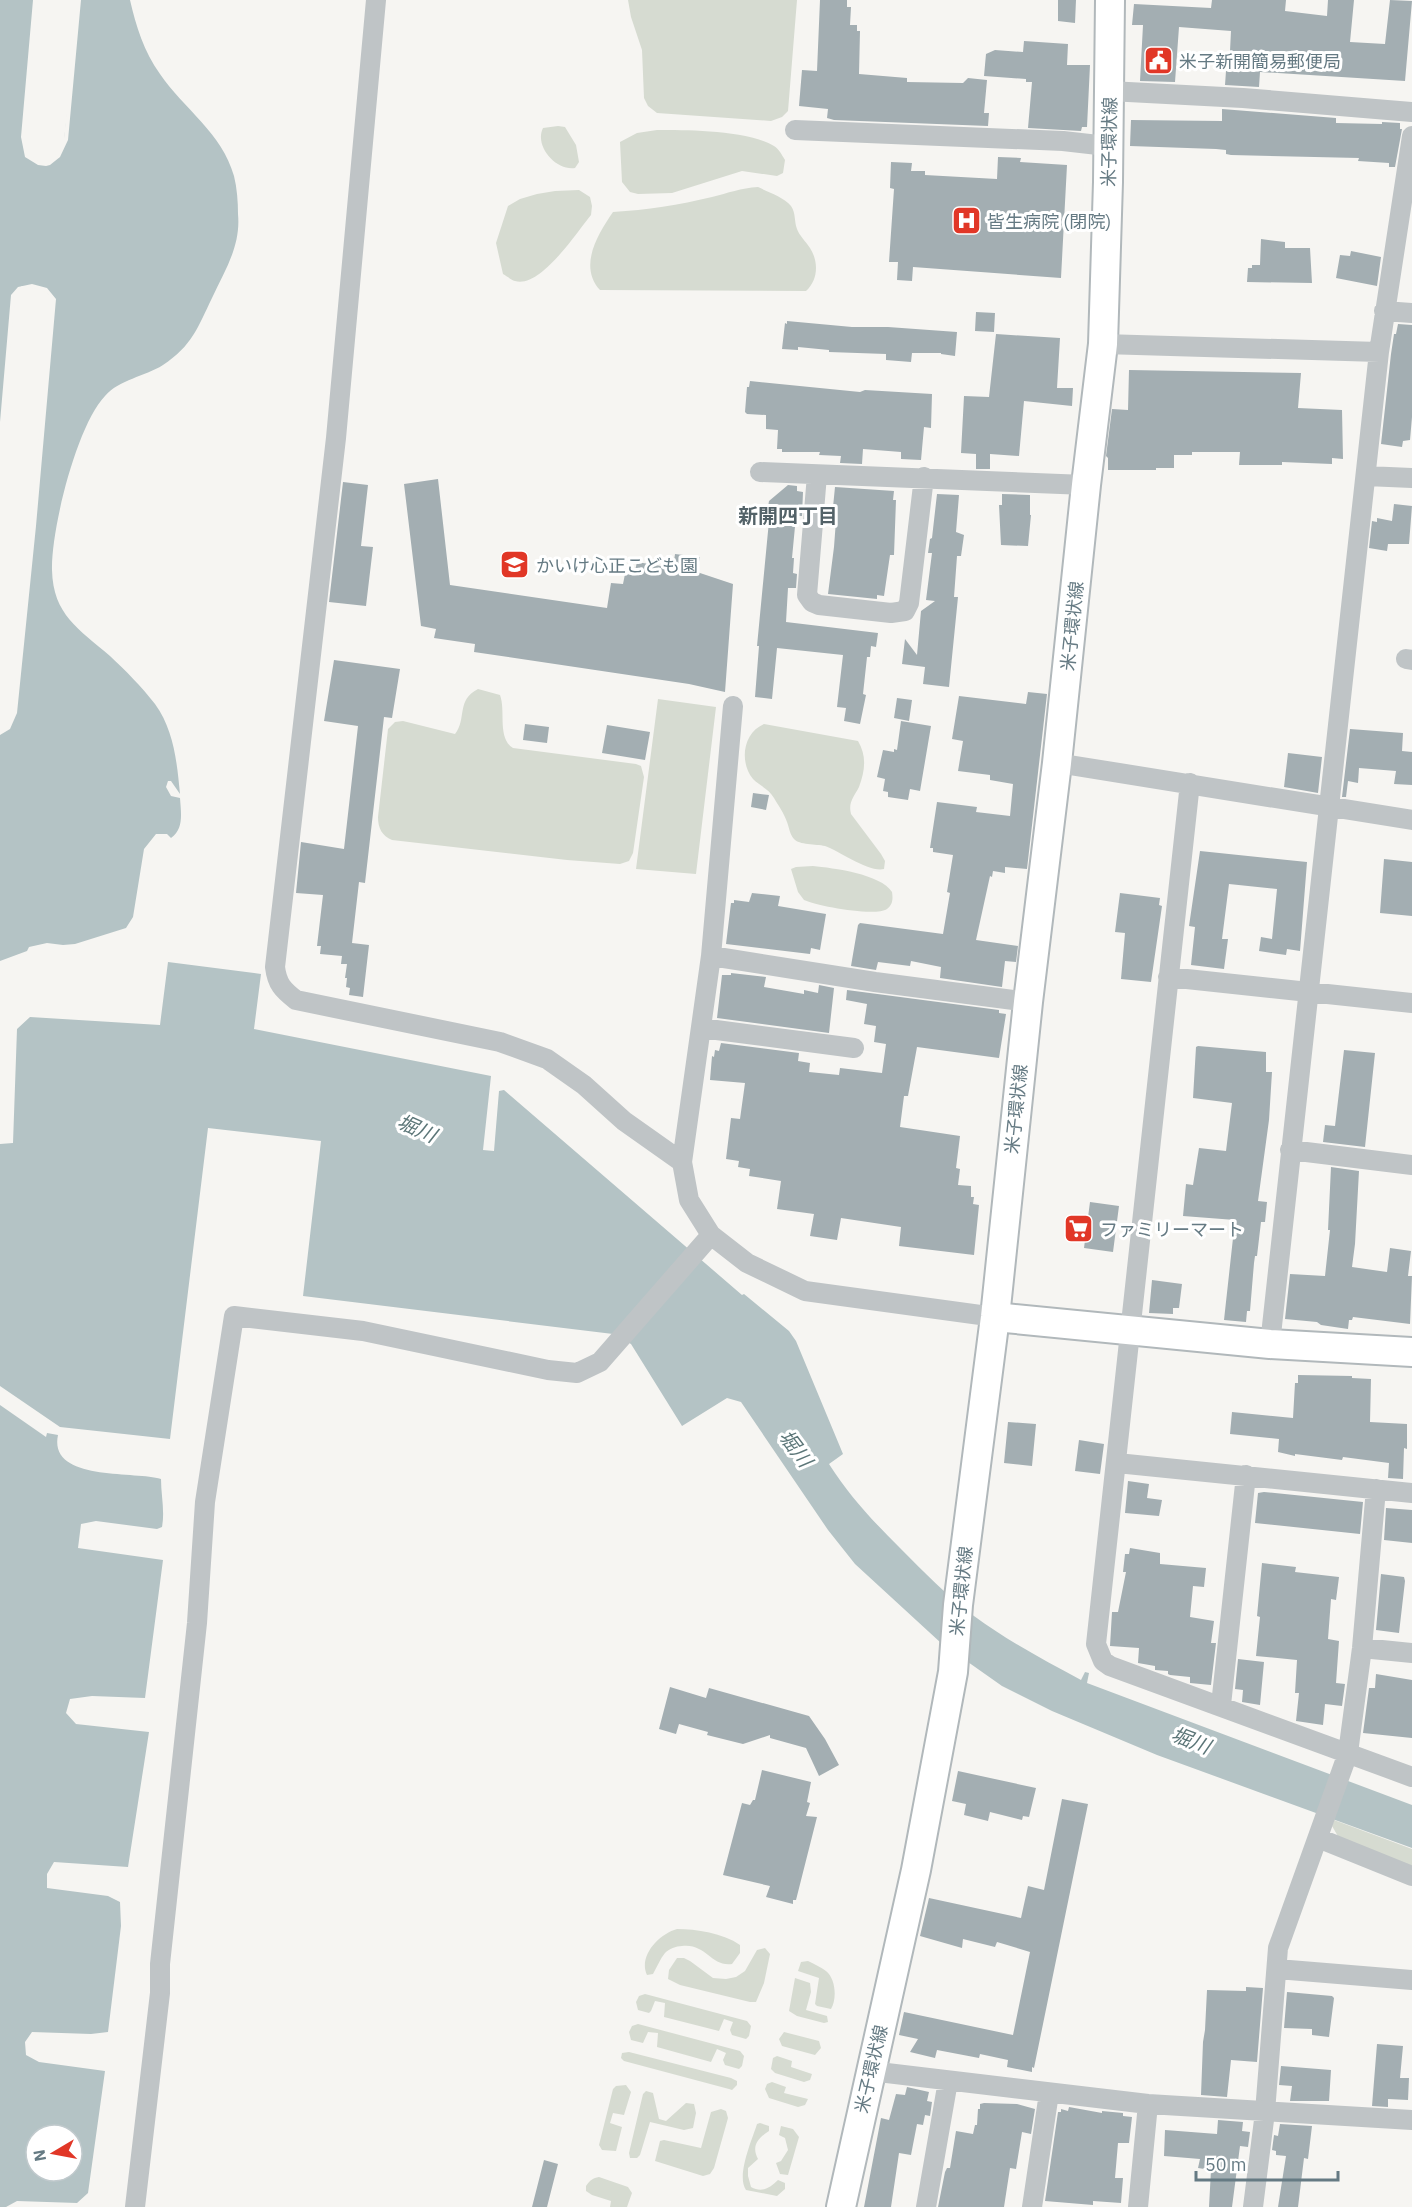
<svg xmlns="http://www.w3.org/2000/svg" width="1412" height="2207" font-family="'IBM Plex Sans','Noto Sans JP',sans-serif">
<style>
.green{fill:#d6dbd1}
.water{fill:#b4c3c5;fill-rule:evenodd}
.pier{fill:#f6f5f2}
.building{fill:#a3aeb2}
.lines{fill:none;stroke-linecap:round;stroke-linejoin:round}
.secondary-casing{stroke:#b1b8bb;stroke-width:32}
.street{stroke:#bfc4c6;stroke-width:20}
.secondary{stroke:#fff;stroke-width:28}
.labels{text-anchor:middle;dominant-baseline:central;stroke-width:6;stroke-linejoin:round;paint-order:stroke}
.poi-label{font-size:18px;fill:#657a83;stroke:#fff;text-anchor:start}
.street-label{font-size:18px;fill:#657a83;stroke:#fff}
.neighbourhood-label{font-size:20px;font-weight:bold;fill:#536268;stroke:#fff}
.water-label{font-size:20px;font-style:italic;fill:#5c7678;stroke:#fff}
</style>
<rect width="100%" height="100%" fill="#f6f5f2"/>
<path class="green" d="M628,0H797L788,111L782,117L771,121L657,113L648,106L644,98L642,50L631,17Z
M558,126L565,127L576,145L579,162L575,168C556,171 534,146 543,128Z
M657,130C688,130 747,130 774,146C779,149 782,155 785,160L783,173L777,176L742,171L672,193L638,194L630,192L622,182L620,142L637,133Z
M758,187C768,192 784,197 791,206C796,213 794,221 797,229C799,235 806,242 810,248C819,262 818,280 806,291L600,290C578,266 598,234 613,212C647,210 679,205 712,197C728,193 741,188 758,187Z
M579,190L590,197L592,206L591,215C577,232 540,289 515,281C511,280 507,276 503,274L496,243L508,206L520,199L537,194L555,191Z
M478,689L500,695C506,711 497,738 513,748L636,764L641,766L644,777L633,853L629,861L620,864L567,860L392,840C382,836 378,828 378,817L388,729L395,722L403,721L455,734C467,719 456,700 478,689Z
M658,699L716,707L696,874L636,869Z
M764,724L858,741C867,756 865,771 859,787C854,797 848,802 851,814L881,854L885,861L884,869C870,873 839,851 825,846C816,844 799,845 794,839C790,835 789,827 787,822C784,813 778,805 774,798C769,789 760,786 753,779C739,762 743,733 764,724Z
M813,866C833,868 881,874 892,892C893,898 893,905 887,909C875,917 817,906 804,900L798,892L791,869L796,867Z
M1334,1820L1412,1849V1866L1339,1838L1332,1826Z
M677,1929C696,1929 723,1933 740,1945V1953L732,1964C711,1967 706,1943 682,1946C676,1946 669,1949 665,1953C660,1959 657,1967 653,1974L647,1975C638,1956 659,1934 677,1929Z
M765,1948L770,1954L764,1983L756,2002H750L680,1985L668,1979L669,1970L677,1958H684L690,1961L713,1978L726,1979L736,1977L745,1971L757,1950Z
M808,1961C814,1964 821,1967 826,1971C836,1979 837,1999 831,2009L817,2006L815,2004L819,1978L798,1971L801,1962Z
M795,1978L810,1983L811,1992L806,2010L827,2016L828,2022L824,2023L797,2016L789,2011Z
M645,1994L747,2021L751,2026L749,2036L746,2039L732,2035L730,2030L733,2022L724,2019L719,2031L664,2017L665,2003L655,2001L651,2011L649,2013L638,2010L636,2002L639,1996Z
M638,2024L740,2051L744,2056L742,2066L739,2069L725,2065L723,2060L726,2053L717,2049L711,2062L657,2047L658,2033L648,2032L643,2043L631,2040L629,2032L632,2026Z
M784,2032L819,2041L821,2048L815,2055L782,2046L779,2039Z
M629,2052L731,2078L737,2081V2085L732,2090L729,2089L624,2061L621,2058L622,2053Z
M777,2056L792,2061L791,2067L812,2074L810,2080L804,2082L775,2073L771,2069L773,2058Z
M772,2082L786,2087L784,2093L808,2099L805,2105L798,2107L769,2098L765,2089L767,2084Z
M626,2085L631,2092L624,2115L613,2113L610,2123L622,2127L616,2151L602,2150L599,2145L613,2089L616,2086Z
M646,2091L653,2093L659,2119L666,2121L686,2103L694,2104L696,2113L693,2128L684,2130L650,2122L640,2155L637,2158H630L629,2153L643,2094Z
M721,2109L726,2111L728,2118L714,2168L710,2174L703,2176L655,2161L660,2141L664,2140L701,2148L711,2112Z
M760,2123L769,2126V2131C758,2138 751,2146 758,2159L748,2168V2176L751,2187C762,2193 770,2188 778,2180L785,2183V2189L777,2196L746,2190C736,2176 752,2140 757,2124Z
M781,2126L793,2129L799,2137L788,2175L780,2174L776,2163L781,2161L788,2150L785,2138L779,2135Z
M599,2177L628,2187L632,2193L627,2207H610L611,2201L592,2195L586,2191V2186C590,2180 593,2178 599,2177Z"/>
<path class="water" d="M0,0H35L22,137L26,156L45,164L63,149L80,0H130C136,26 144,52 160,74C184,109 222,133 234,176C237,188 238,202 238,214C241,246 225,270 212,298C198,327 192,346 163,365C144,377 120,379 105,396C77,425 51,529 52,570C53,615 79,629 110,656C125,670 142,687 155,704C174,730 177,763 180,794L171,781H168L166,787L171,796L180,798C181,813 184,829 171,838L167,834H156L144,849L133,917L126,928L75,944L63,945L47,943L29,947L27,951L0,961V733L4,732L15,713L54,300L42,287L22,286L12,296L0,436Z
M168,962L261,974L254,1029L491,1076L483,1150L494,1151L499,1091L504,1090L742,1295L744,1294L789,1331L796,1341L843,1454L829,1464C851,1498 872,1520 900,1548C924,1572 947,1596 974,1616C1008,1641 1044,1660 1081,1680L1085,1672L1089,1673L1087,1683L1412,1805V1848L1157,1755L1052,1711L1002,1686L941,1643L855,1564L828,1530L741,1402L727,1398L682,1426L631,1344L613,1334L303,1296L321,1141L208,1128L170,1439L60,1427L0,1386V1144L13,1143L17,1029L30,1017L160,1025Z
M0,1405L46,1437L47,1433L58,1435C48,1482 135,1471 161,1479C161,1495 165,1511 162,1527L157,1529L96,1521L81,1524L78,1548L163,1560L145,1698L92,1696L70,1699L66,1713L76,1724L149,1732L128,1867L54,1862L47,1874V1888L108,1896L120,1902L121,1926L108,2032L91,2034L32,2032L25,2042L26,2055L39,2062L105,2071L88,2193L77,2203L17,2201L6,2207H0ZM36,2135H72V2171H36Z"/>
<path class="pier" d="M33,0H38L25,137L29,154L39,161H45L56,154L64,138L77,0H81L68,140L60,157L50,165L46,166L38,165L25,157L21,137Z
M32,284L47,288L56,299L36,526L17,713L10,729L0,735V730L6,726L12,712L44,388L51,300L48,294L41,290L31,288L23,289L15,297L3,436L0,439V422L11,295L18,287Z"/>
<path class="building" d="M820,0H847V7H851L850,25H857V31H860L859,74L907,78V82L963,83L968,78L987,80L984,113H989L988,126L834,120L827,118L828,109L799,106L802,70L817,71Z
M1058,0H1076L1075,23L1058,21Z
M1212,0H1286L1285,11L1327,16L1328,0H1354L1350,42L1385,44L1390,0L1412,1L1405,81L1260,72L1259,87L1225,85L1226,71H1229L1231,31L1179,27L1175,82L1140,81L1143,25H1132L1134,4L1211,8Z
M1024,41L1068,44L1067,65H1090L1087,127H1082L1081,131L1028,128L1032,82H1026V79L984,76L986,54L995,50L1023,52Z
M1222,109L1336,118V123L1382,124V122L1400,123V129H1402L1395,167H1389V163L1358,161L1359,158L1231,155L1226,154V150L1216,149L1130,146L1131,120L1222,121Z
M998,157L1021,158L1020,162L1067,165L1061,278L913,267L912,281L897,280L898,262H889L894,189L890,188L891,162L912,163L911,171H925V175L997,179Z
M1261,239L1285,242V248H1310L1312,283L1247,282L1248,268H1252V265H1260Z
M1351,251L1381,257L1377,286L1336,278L1340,255L1350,256Z
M976,312L995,313L994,332L975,331Z
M787,321L852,327H888L957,332L955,356L941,354V353H912L911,362L886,360V354L829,352V350L798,347V350L782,349L785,323L787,324Z
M1398,324L1412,325V417L1410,440L1403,441L1402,447L1381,444L1391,354L1394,334H1396Z
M996,334L1060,338L1057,388H1073L1072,406L1024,401L1019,456L990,454V469H976V454L961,453L964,396L989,397Z
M1129,370L1301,373L1298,408L1342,410L1343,459L1332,458V464L1282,462V465H1239L1240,452H1192V455H1174V468H1156V470H1108V458L1106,456L1112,409L1128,410Z
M750,381L860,392L865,390L932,394L931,428L924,427L921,460L901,459V452L863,449L862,464L840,463L841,456L819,455L820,452H782V449H777L778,430L766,429V415L747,414L745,412L747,387H749Z
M438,479L450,585L607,608L611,583L623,584L625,574L634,575L637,562L673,568L675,554L700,557L697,572L733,584L725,692L689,684L474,652L475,644L434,638L436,629L421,626L404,484Z
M343,482L368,485L361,546L373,547L366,606L329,602Z
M788,485L797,486V491L803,492L802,516H796L792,558H794L793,573L797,574L796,588H788L786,622L878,633L876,647L871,646L870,657H867L863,694L866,695L860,724L844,721L846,708L837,707L843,655L777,648L772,699L755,697L759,646H757L769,521V514L767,513L769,501Z
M835,487L894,491L893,500H896L894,555H890L884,596L877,595V599L828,594L834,547L837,507H833Z
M937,494L959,495L956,532L964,535L961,556H957L954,597H958L949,687L923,684L925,667L902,664L905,639L917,655L921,611L935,601L926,600L932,553H928L930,539L932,538Z
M1002,494L1030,495V515H1031L1028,546L1001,545L999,505H1002Z
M1394,504L1412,506L1409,544H1388L1387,551L1369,548L1372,521L1377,522V518L1392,521Z
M334,660L400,669L392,718L384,717L365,883L359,882L352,943L369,945L363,997L349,995L350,988L346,987L347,978H345L347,964H341L342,956L320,954L321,946H317L323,895L296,893L301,842L344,849L358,726L324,721Z
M1028,692L1047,694L1027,869L1005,867V873L993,871L992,877L990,876L976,940L1018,946L1016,962L1005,961L1002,987L940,978L941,967L911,961L910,966L878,962L876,970L851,966L858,925L860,923L943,934L950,893L947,892L953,855L933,852V848H930L937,802L977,807L976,812L1010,816L1013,784L990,780V775L958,771L963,741L952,739L959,696L1026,704Z
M897,698L912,700L909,721L894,718Z
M901,721L931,726L920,791L910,789L908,800L888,797V792L883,791L885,779L877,777L883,750L894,752V749L897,750Z
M525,724L549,727L547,743L523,740Z
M607,725L650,732L645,760L602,753Z
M1350,729L1403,733L1402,751L1412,752V785L1394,784L1396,771L1359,768L1358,783L1348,781L1346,797H1342Z
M1288,753L1322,757L1318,793L1284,787Z
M753,793L769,795L766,810L751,807Z
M1200,851L1307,862L1300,951L1287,949L1286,955L1259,951L1261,937L1272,939L1277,889L1229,884L1222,939H1228L1224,969L1191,965L1195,927L1189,926Z
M1384,859L1412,862V916L1380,913Z
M752,893L780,896L778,906L826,914L820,950L811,948L810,954L726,944L731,903H734V900L749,902Z
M1120,893L1160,898L1159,905L1162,906L1151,982L1121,979L1125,933L1115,932Z
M731,973L766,977L764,987L804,994V990L818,993L819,985L834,988L829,1033L717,1018L722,975H731Z
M847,990L999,1010V1013L1006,1014L999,1058L917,1047L908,1096H904L900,1127L960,1136L956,1168L960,1169L958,1185L971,1186V1197H974L973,1204L979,1205L974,1255L899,1246L901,1227L841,1218L837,1240L810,1236L814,1214L777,1209L781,1181L749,1176L750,1169L738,1167L739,1161L726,1159L731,1118L740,1119L745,1083L710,1080L712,1056L714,1057L715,1050L719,1051L721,1043L799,1053L798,1061L810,1063L809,1072L839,1075L840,1068L882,1073L886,1044L874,1042L876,1026L864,1024L867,1004L846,1000Z
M1198,1046L1266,1052V1072H1272L1269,1120L1258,1201L1267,1202L1265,1222H1261L1257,1256H1255L1254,1263L1250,1311H1247L1246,1322L1224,1320L1235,1220L1183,1216L1186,1184L1193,1185L1199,1148L1226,1151L1232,1103L1193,1098L1196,1047Z
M1344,1050L1375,1053L1365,1147L1323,1142L1325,1125L1335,1126Z
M1331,1167L1359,1171L1355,1244L1352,1267L1387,1272L1390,1248L1411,1251L1408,1276H1412L1410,1324L1353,1317L1352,1320H1349L1348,1329L1321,1325L1317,1322L1285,1319L1290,1274L1325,1276L1330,1230H1328Z
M1090,1202L1119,1206L1113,1252L1084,1248Z
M1152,1280L1182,1284L1179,1308H1173V1314L1149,1313Z
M1298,1375L1352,1376V1378L1371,1379L1370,1422L1407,1424V1449L1404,1448L1403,1479L1388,1478L1389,1463L1343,1457L1342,1460L1295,1454V1456L1278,1452L1279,1439L1230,1434L1232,1412L1293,1418L1295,1383H1298Z
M1008,1422L1036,1424L1032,1466L1004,1463Z
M1079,1440L1104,1444L1100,1474L1075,1471Z
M1128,1481L1149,1484L1147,1498L1162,1500L1159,1516L1125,1513Z
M1264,1492L1363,1502L1360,1534L1255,1523L1258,1493Z
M1386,1508L1412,1510V1543L1384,1540Z
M1130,1548L1160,1553V1564L1206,1568L1204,1587L1193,1586L1190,1617L1214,1621L1211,1643H1216L1211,1685L1190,1683V1677L1170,1675L1168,1674V1671L1155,1670V1666L1138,1663L1139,1648L1110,1646L1112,1612H1118L1126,1572H1123L1125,1554H1129Z
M1262,1563L1296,1567L1295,1572L1339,1577L1336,1600L1331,1599L1328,1639L1339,1641L1336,1683L1345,1684L1342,1706L1325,1704L1323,1725L1296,1721L1299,1693H1295L1297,1660L1256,1656L1260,1617L1257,1616Z
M1381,1574L1404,1577L1405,1581L1399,1633L1376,1630Z
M1238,1659L1264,1662L1260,1705L1242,1702L1243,1690L1235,1689Z
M1376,1674L1412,1680V1738L1363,1733L1369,1688H1375Z
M670,1687L706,1698L709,1688L809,1716L825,1739L839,1765L819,1776L806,1748L770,1738V1735L743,1744L707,1735L708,1732L679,1724L676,1734L659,1729Z
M762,1770L811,1782L807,1802L810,1803L806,1816L817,1817L796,1900H793V1904L766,1897L770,1886L723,1875L742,1803L750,1805L753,1800H755Z
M958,1771L1036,1788L1029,1817L1023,1816L1022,1820L990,1812L988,1821L964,1815L966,1804L952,1801Z
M1062,1799L1088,1804L1034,2068L1032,2067V2072L1007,2067L1008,2060L980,2054L979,2058L937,2050L935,2058L910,2052L918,2039L899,2035L904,2012L1013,2035L1030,1952L997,1942L995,1947L963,1939L962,1948L920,1936L929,1898L1021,1918L1028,1886L1044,1890Z
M1246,1987L1263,1988L1257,2062L1231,2060L1227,2097L1201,2095L1203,2042L1205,2030L1207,1990L1246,1991Z
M1287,1992L1332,1996L1334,1998L1329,2037L1312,2035V2029L1284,2028Z
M1377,2044L1403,2046L1400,2078H1409L1408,2100L1388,2099V2107L1372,2106Z
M1281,2066L1331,2070L1329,2101H1290L1292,2086L1279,2085Z
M907,2087L929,2092L927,2101L932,2102L930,2116L925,2115L923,2125L917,2124L911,2155L899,2153L891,2207H864L881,2118L889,2120L896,2094L905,2095Z
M984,2103L1017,2104L1035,2109L1031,2134L1022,2132L1016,2169L1010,2168L1004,2207H938L945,2172L947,2168H950L956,2131L973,2134L975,2125H977L978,2109H980V2104Z
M1069,2107L1102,2113V2111L1123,2113V2116L1132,2117L1129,2143H1118L1115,2178H1123L1121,2203L1093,2201V2205L1045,2201L1058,2112H1061V2109L1068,2111Z
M1218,2120L1243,2122L1242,2131L1250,2132L1248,2147L1240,2146L1232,2207H1209L1211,2170L1198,2168L1200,2159L1164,2156L1165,2130L1217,2134Z
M1280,2124L1312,2126L1308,2159L1304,2158L1298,2207H1278L1286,2156L1276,2155V2151L1272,2150L1274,2135L1278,2136Z
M544,2160L558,2164L547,2207H532Z"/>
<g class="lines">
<defs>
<path id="secondary" d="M995,1317L1270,1344L1412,1352
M841,2207L916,1870L953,1672L958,1605L995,1317L1028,1002L1057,763L1086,485L1103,344L1108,182L1110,0"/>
</defs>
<use href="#secondary" class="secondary-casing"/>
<path class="street" d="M376,0L336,438L275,967C277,984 283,990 296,1000L500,1042L547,1059L584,1085L624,1121L682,1162
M1109,91L1243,98L1412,112
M795,130L1063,141L1107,146
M1384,311L1412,313
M1103,344L1379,352
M760,472L1086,485
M817,475L807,595L812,602L819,605L891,613L905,611L909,603L924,477
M1366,476L1412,478
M1406,659L1412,660
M733,706L711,956L682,1162L689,1200L711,1235L747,1263L805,1291L995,1317
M1057,763L1412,820
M1190,783L1096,1644L1103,1661L1110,1666L1412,1777
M711,956L875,982L1028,1002
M1168,977L1412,1003
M701,1028L854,1048
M1290,1150L1412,1165
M1270,1344L1379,352L1412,136
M1117,1463L1412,1493
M1362,1648L1412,1653
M1221,1705L1246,1475
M1318,1838L1412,1876
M1277,1969L1412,1980
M870,2071L1148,2104L1412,2120
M135,2207L160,1993V1964L197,1623L205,1502L234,1316L363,1331L548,1370L577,1373L600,1362L711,1235
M926,2207L948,2081
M1032,2207L1049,2093
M1138,2207L1148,2104
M1253,2207L1265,2112L1278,1948L1348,1753L1362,1648L1376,1489"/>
<use href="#secondary" class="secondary"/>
</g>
<defs>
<symbol id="civic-square" viewBox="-11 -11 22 22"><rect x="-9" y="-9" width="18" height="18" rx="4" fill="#e13727" stroke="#fff"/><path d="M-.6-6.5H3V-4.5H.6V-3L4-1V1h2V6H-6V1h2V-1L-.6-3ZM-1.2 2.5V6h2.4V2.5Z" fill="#fff"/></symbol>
<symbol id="hospital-square" viewBox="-11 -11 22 22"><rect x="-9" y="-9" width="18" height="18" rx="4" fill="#e13727" stroke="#fff"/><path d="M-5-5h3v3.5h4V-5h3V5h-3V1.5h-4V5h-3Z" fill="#fff"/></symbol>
<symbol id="school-square" viewBox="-11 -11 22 22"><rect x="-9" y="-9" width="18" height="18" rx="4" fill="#e13727" stroke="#fff"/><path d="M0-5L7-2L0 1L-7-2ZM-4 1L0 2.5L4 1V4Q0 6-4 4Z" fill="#fff"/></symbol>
<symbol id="supermarket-square" viewBox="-11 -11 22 22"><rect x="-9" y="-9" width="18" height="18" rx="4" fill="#e13727" stroke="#fff"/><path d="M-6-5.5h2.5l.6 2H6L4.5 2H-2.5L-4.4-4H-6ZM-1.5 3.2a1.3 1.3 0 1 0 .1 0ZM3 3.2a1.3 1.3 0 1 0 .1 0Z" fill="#fff"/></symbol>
</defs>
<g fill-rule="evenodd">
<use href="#civic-square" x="1142" y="44" width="33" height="33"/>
<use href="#hospital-square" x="950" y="204" width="33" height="33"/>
<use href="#school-square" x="498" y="548" width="33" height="33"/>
<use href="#supermarket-square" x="1062" y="1212" width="33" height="33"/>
</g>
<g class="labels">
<g class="poi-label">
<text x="1179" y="61">米子新開簡易郵便局</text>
<text x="987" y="221">皆生病院 (閉院)</text>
<text x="536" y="565">かいけ心正こども園</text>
<text x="1100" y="1229">ファミリーマート</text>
</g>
<g class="street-label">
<text transform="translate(1109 142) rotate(-89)">米子環状線</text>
<text transform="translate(1072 626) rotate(-84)">米子環状線</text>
<text transform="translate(1016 1109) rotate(-84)">米子環状線</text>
<text transform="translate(961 1591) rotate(-84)">米子環状線</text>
<text transform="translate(871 2069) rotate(-77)">米子環状線</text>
</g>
<g class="neighbourhood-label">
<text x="788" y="515">新開四丁目</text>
</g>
<g class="water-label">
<text transform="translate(417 1128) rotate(24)">堀川</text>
<text transform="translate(796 1448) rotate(53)">堀川</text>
<text transform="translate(1191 1740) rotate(21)">堀川</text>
</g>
</g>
<g transform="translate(54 2153) rotate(260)"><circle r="28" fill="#ffffff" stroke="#c1cacd" stroke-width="1.5"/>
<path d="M0-4.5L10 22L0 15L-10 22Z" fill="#e13727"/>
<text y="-9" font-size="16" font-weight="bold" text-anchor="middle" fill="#657a83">N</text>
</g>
<path d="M1196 2171v9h142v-9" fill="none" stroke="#657a83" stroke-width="3"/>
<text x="1205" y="2171" font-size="18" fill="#657a83" stroke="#ffffff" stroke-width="4.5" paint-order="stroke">50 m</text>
</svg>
